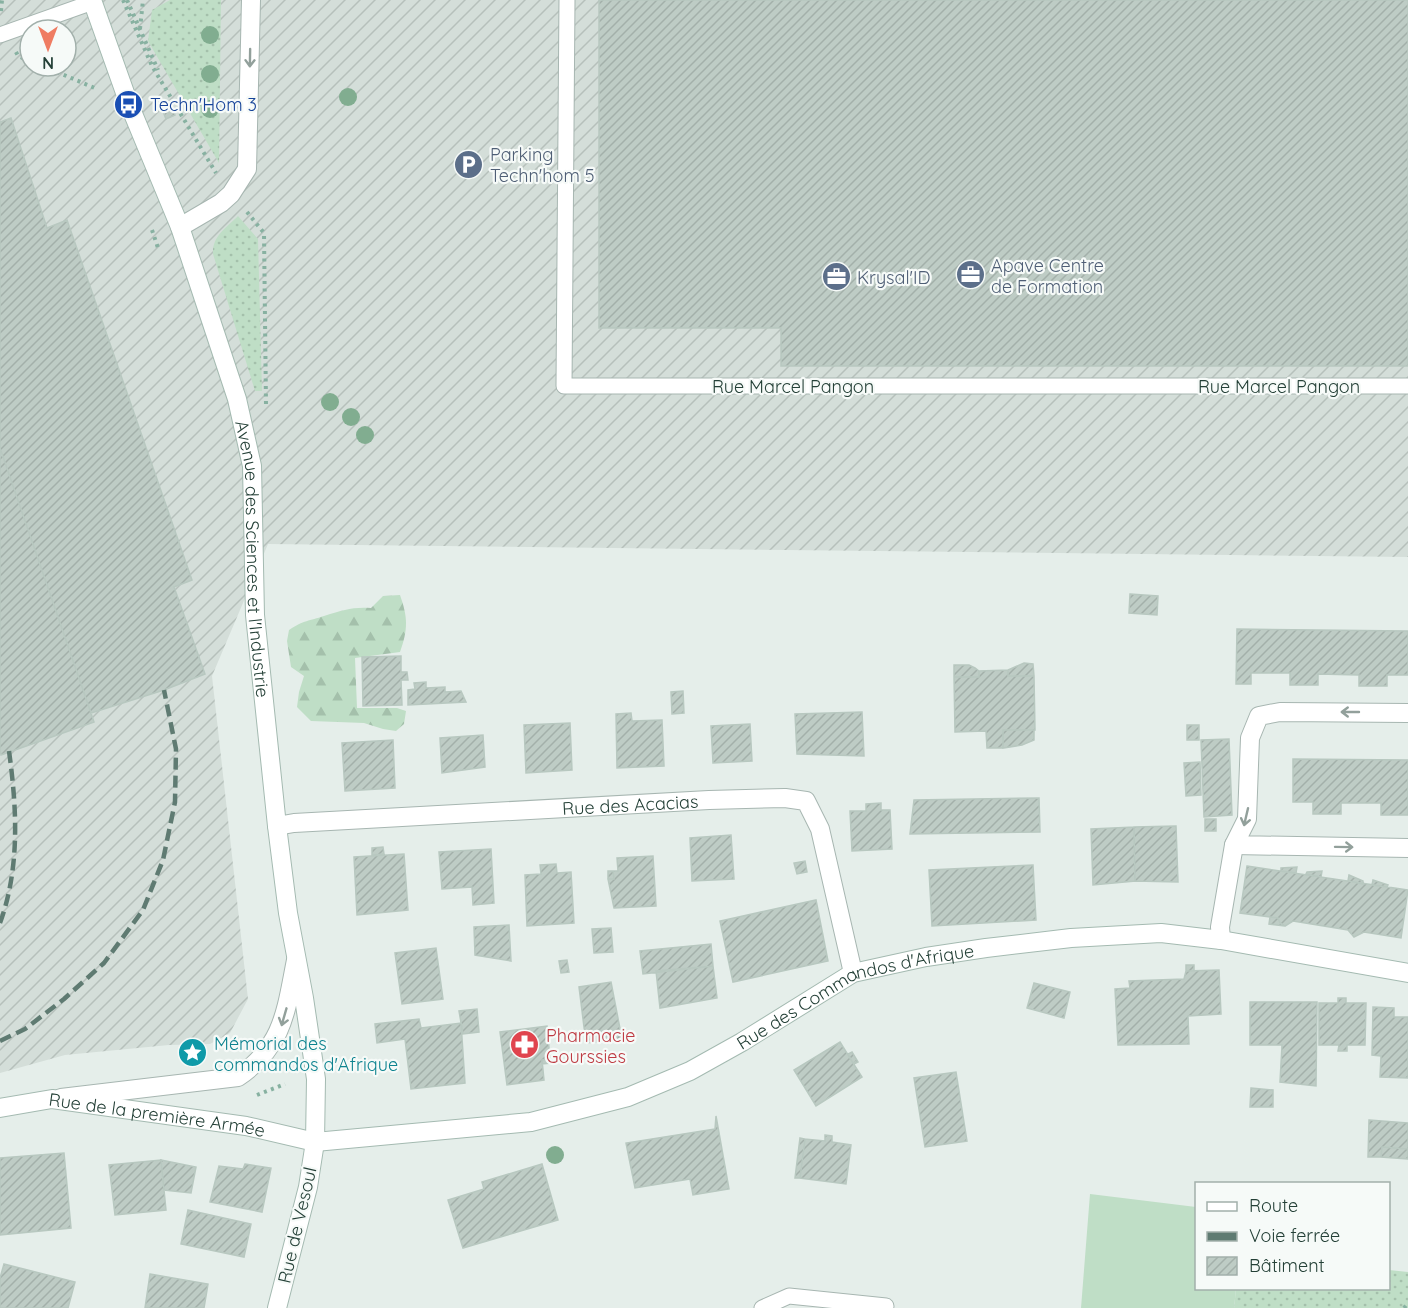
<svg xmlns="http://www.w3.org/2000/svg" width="1408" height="1308" font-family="Quicksand,sans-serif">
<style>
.industrial{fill:url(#industrial-furrows);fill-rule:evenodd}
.grass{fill:url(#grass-dots)}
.forest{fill:url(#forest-firs)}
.pitch{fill:#bfdec6}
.building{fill:url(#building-hatch);stroke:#b8c8c0;stroke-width:1.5}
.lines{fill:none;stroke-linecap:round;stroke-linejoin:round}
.lane-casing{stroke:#a7b6b1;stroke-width:17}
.street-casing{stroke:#a7b6b1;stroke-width:20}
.secondary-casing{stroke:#a4bab1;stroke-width:20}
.path{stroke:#87b1a1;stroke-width:4;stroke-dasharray:3 4.5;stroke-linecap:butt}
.lane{stroke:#fff;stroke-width:15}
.street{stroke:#fff;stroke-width:18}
.secondary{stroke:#fff;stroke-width:18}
.rail{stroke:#5f7b72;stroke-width:4.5;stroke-dasharray:12 6;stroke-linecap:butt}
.tree{fill:#81ad90}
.oneway{stroke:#92a09b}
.labels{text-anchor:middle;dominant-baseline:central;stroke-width:4.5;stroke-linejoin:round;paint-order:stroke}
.transit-label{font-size:18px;fill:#164399;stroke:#f6faf8;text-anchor:start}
.service-label{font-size:18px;fill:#4e5e75;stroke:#f6faf8;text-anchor:start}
.street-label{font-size:18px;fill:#244037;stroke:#f6faf8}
.health-label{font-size:18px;fill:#be3a42;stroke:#f6faf8;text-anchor:start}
.culture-label{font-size:18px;fill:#0d838f;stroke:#f6faf8;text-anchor:start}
</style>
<defs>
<pattern id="industrial-furrows" width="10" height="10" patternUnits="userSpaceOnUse" patternTransform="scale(1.5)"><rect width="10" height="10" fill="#d4ded9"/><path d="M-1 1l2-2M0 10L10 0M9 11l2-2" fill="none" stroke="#b6c0bb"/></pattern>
<pattern id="grass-dots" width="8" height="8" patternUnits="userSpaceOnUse" patternTransform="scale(1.5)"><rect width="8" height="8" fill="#bfdec6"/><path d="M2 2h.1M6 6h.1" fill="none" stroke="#a4c0ab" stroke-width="1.8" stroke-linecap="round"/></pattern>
<pattern id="forest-firs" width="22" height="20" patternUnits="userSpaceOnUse" patternTransform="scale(1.5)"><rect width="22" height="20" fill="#bfdec6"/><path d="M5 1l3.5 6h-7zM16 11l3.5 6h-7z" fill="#a4c0ab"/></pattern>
<pattern id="building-hatch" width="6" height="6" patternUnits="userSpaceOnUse" patternTransform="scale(1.5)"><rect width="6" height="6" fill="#beccc5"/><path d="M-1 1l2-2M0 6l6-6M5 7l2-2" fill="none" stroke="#a3b0aa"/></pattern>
</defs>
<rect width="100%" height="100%" fill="#e5eeea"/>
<path class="industrial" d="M0,0H1408V557L268,544L212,676L248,999L230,1033L210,1044L169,1045L65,1055L0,1073ZM30,30H66V66H30Z"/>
<path class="grass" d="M170,0H221L219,163L148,41L152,10Z
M238,216L258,239L262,391H255L213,254C212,236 226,228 238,216Z
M1389,1270L1408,1272V1308H1234L1236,1289L1388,1288Z"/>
<path class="forest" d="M400,595C408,618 408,629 400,652L355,658L357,708H397L406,711L404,724L396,731L383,729L364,723L311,721L297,707L299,692L304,676L291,667L287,641L289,630C304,620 309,621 324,616C344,610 351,607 371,608L383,596Z"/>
<path class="pitch" d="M1090,1194L1196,1207V1288L1236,1289L1234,1308H1081Z"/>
<path class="building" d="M599,0H1408V366H781V328H599Z
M170,101L175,115L166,119L160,104Z
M11,118L47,228L67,220L192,580L174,587L205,674L164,690L91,713L0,448V122Z
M0,448L94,722L1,755L0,751Z
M1130,594L1158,596L1157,615L1129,613Z
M1237,629L1408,631V675H1387V686H1359V675L1318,674V685H1290V673H1251V684H1236Z
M401,656V672H407L408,680H401L402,705L363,706L362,657Z
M1024,663L1033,664L1034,676H1008V670Z
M954,665H969L975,668L979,671V677H954Z
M1008,670V676H1034L1035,730H1003V748H987L986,731L955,732L954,677H979V671Z
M426,682V688L445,687V692L461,691L466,702L408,705V690L415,689L414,683Z
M683,691L684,713L672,714L671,692Z
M862,712L864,756L797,754L795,714Z
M631,713L632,721L662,720L664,766L617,768L616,714Z
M570,723L572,770L526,773L524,725Z
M750,724L752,761L713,763L711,726Z
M1187,725H1199V740H1187Z
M1003,730H1034V740L1022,745L1003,748Z
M483,735L485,767L442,773L440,738Z
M1229,739L1232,815L1204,817L1201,740Z
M393,740L395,788L345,791L342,743Z
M1293,759L1408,760V815H1381V803H1341V814H1313V802H1293Z
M1200,762L1201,795L1186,796L1184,763Z
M1039,798L1040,832L910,834L914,800Z
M881,803V810H890L892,849L852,851L850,811H866V804Z
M1205,819H1216V831H1205Z
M1176,826L1178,882L1135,881L1134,827Z
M1134,827L1135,881L1093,885L1091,829Z
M731,835L734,879L692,881L690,838Z
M383,847L384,854L372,855V848Z
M491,849L494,903L473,905L472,887L442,889L439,852Z
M404,854L408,910L357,915L354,857Z
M653,856L656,906L614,908L608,879H614L613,871H618L617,858Z
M805,861L807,872L797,874L794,863Z
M556,864L557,873L571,872L574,923L527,926L525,875L541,874L540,865Z
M1033,865L1036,920L932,926L929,870Z
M1247,866L1408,890L1401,938L1364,932L1354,937L1348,930L1293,921L1285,926L1280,923L1278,918L1240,913Z
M1297,867L1296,873L1281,871V868Z
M608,871H613L614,879H608Z
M1322,871L1321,877L1306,874L1307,872Z
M1349,875L1363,881V884L1348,881Z
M1373,880L1388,885L1387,887L1372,885Z
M816,900L828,961L733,982L720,921Z
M1270,917L1278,918L1280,923L1285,926L1269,924Z
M509,925L511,961L475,955L474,927Z
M611,928L613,952L594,953L592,929Z
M711,944L713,966L643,974L640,951Z
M436,948L443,999L402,1004L395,953Z
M567,960L569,972L561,973L559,961Z
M1186,965H1194V971H1186Z
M713,966L717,998L660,1008L656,971Z
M1219,970L1221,1014L1188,1016L1189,1044L1118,1045L1115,989L1130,988L1129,981L1184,979L1186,971Z
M611,982L622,1039L586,1043L579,987Z
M1034,983L1070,992L1064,1018L1027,1008Z
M1338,998H1346V1003H1366L1365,1045H1347V1051H1338L1339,1045H1319V1003H1338Z
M1250,1002H1317L1316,1086L1280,1082L1282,1045H1250Z
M1373,1007L1394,1008V1017H1408V1078L1380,1077L1381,1056L1372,1055Z
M477,1009L479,1032L463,1034L459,1011Z
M419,1019L421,1028L461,1023L465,1083L411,1089L405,1039L377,1043L375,1024Z
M547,1026L550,1059L542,1060L544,1080L507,1085L500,1032Z
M840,1042L853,1063L855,1062L853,1063L862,1077L816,1106L794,1070Z
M852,1052L858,1062L854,1064L855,1062L853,1063L848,1054Z
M550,1059L551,1063L542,1064V1060Z
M956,1072L967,1141L925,1147L914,1078Z
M1251,1088L1273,1090V1107H1250Z
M716,1116L729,1189L693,1195L690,1179L635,1188L626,1143L715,1129Z
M1369,1120L1408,1123V1149L1382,1147L1381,1157H1368Z
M825,1135L832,1136V1142L851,1145L846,1184L800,1178L805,1139L825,1141Z
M800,1138L805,1139L800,1178H795Z
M1382,1147L1408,1149V1159L1381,1157Z
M64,1153L71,1228L0,1235V1158Z
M161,1160L196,1167L191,1193L164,1190Z
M161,1160L166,1210L115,1215L109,1165Z
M245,1164L271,1168L262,1212L210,1202L219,1166L243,1169Z
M542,1164L558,1220L463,1248L448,1200L484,1189L482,1182Z
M188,1210L251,1224L244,1257L181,1244Z
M4,1264L75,1282L68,1308H0V1278Z
M150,1274L208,1284L204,1308H145Z"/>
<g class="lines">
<defs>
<path id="lane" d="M567,0L564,386H1408
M0,35L93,2
M762,1308L789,1296L886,1306"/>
<g id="street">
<path d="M180,227L221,203L231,194L247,169L251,0"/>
<path d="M1408,713L1280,712L1259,716L1250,738L1247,819L1234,845L1408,848"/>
<path id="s1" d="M277,826L294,823L709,800L785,798L806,801L820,829L853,973"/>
<path d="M1221,940L1220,927L1234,845"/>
<path d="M61,1098L238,1077C284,1046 286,1010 296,960"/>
</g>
<g id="secondary">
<path id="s2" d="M92,0L129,104L180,227L237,399L252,466L255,615L277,826L288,913L304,998L316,1079L315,1142L308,1187L277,1308"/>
<path id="s3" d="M0,1108L52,1099L246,1126L315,1142L531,1122L628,1097L690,1071L742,1042L853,973L926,957L986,948L1071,938L1161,933L1221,940L1408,973"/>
</g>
</defs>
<use href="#lane" class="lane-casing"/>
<use href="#street" class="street-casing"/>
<use href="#secondary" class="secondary-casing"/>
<path class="path" d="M123,0L152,66L216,173
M127,0L158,70
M1,11L2,0
M140,29L143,0
M16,52L18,56L30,61
M43,66L97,89
M247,212L264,233L266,405
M152,230L159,251
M257,1095L285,1084
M1404,1308L1408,1303"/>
<use href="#lane" class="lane"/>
<use href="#street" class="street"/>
<use href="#secondary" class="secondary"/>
<path class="rail" d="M0,923C20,868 17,809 9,751
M0,1041L25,1029L64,999L104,963L143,910L163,860L175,802L176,749L164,690"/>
</g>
<g class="tree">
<circle cx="210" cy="35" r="9"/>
<circle cx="210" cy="74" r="9"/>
<circle cx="348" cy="97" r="9"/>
<circle cx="210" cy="109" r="9"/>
<circle cx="330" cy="402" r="9"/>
<circle cx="351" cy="417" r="9"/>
<circle cx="365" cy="435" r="9"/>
<circle cx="555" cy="1155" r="9"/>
</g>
<defs><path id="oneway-shaft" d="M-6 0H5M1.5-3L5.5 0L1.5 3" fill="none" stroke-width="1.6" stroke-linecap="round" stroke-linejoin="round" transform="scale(1.5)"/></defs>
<g class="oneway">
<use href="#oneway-shaft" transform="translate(250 58) rotate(91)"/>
<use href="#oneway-shaft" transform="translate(1350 712) rotate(-180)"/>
<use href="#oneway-shaft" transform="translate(1246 817) rotate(103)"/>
<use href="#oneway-shaft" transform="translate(1344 847) rotate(1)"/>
<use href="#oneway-shaft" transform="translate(284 1017) rotate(106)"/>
</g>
<defs>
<symbol id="bus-disc" viewBox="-11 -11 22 22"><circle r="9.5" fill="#1a4fb4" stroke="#f6faf8"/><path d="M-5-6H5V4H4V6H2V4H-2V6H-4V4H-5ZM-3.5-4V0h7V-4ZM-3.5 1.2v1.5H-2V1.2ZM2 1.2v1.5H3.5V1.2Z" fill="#fff"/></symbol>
<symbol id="parking-disc" viewBox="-11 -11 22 22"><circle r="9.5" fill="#5c6f8a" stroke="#f6faf8"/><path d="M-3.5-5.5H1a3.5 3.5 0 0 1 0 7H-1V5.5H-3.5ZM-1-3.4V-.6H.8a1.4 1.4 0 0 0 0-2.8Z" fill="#fff"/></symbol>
<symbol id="office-disc" viewBox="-11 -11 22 22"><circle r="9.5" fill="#5c6f8a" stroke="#f6faf8"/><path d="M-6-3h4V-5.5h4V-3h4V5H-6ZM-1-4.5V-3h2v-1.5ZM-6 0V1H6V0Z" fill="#fff"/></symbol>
<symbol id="pharmacy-disc" viewBox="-11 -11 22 22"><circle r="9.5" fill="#e0444e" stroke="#f6faf8"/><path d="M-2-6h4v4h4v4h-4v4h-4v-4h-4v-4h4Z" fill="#fff"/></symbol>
<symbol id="sight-disc" viewBox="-11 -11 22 22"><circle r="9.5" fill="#0f9aa8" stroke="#f6faf8"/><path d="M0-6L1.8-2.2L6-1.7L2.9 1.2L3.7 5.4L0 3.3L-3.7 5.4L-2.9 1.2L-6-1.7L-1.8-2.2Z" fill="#fff"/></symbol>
</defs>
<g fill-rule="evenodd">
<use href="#bus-disc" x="112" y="88" width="33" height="33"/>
<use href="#parking-disc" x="452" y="148" width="33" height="33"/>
<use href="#office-disc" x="954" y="258" width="33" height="33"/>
<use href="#office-disc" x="820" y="260" width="33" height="33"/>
<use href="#pharmacy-disc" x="508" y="1028" width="33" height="33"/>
<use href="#sight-disc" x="176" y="1036" width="33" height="33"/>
</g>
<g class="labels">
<g class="transit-label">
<text x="150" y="104">Techn'Hom 3</text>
</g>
<g class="service-label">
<text x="490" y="154">Parking<tspan x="490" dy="21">Techn'hom 5</tspan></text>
<text x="991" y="265">Apave Centre<tspan x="991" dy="21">de Formation</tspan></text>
<text x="857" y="277">Krysal'ID</text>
</g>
<g class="street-label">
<text x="793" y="386">Rue Marcel Pangon</text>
<text x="1279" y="386">Rue Marcel Pangon</text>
<text stroke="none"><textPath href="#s2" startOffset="586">Avenue des Sciences et l'Industrie</textPath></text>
<text stroke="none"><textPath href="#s1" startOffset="354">Rue des Acacias</textPath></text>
<text stroke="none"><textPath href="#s3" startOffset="888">Rue des Commandos d'Afrique</textPath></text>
<text stroke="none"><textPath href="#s3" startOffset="159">Rue de la première Armée</textPath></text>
<text transform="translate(297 1225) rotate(-77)">Rue de Vesoul</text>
</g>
<g class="health-label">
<text x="546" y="1035">Pharmacie<tspan x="546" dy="21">Gourssies</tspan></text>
</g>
<g class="culture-label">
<text x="214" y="1043">Mémorial des<tspan x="214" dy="21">commandos d'Afrique</tspan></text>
</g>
</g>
<rect x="1195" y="1182" width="195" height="108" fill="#f6faf8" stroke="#a2b0ab" stroke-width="1.5"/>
<rect x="1207" y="1202" width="30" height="9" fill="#ffffff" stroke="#a2b0ab" stroke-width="1.5"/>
<text x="1249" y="1212" font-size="18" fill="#244037">Route</text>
<rect x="1207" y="1232" width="30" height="9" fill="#5f7b72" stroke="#a2b0ab" stroke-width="1.5"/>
<text x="1249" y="1242" font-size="18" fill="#244037">Voie ferrée</text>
<rect x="1207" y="1257" width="30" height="18" fill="url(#building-hatch)" stroke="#a2b0ab" stroke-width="1.5"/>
<text x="1249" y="1272" font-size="18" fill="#244037">Bâtiment</text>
<g transform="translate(48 48) rotate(180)"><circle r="28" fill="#f6faf8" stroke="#a2b0ab" stroke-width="1.5"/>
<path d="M0-4.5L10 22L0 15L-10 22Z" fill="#ef7c62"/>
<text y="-9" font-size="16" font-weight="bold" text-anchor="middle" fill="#244037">N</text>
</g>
</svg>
